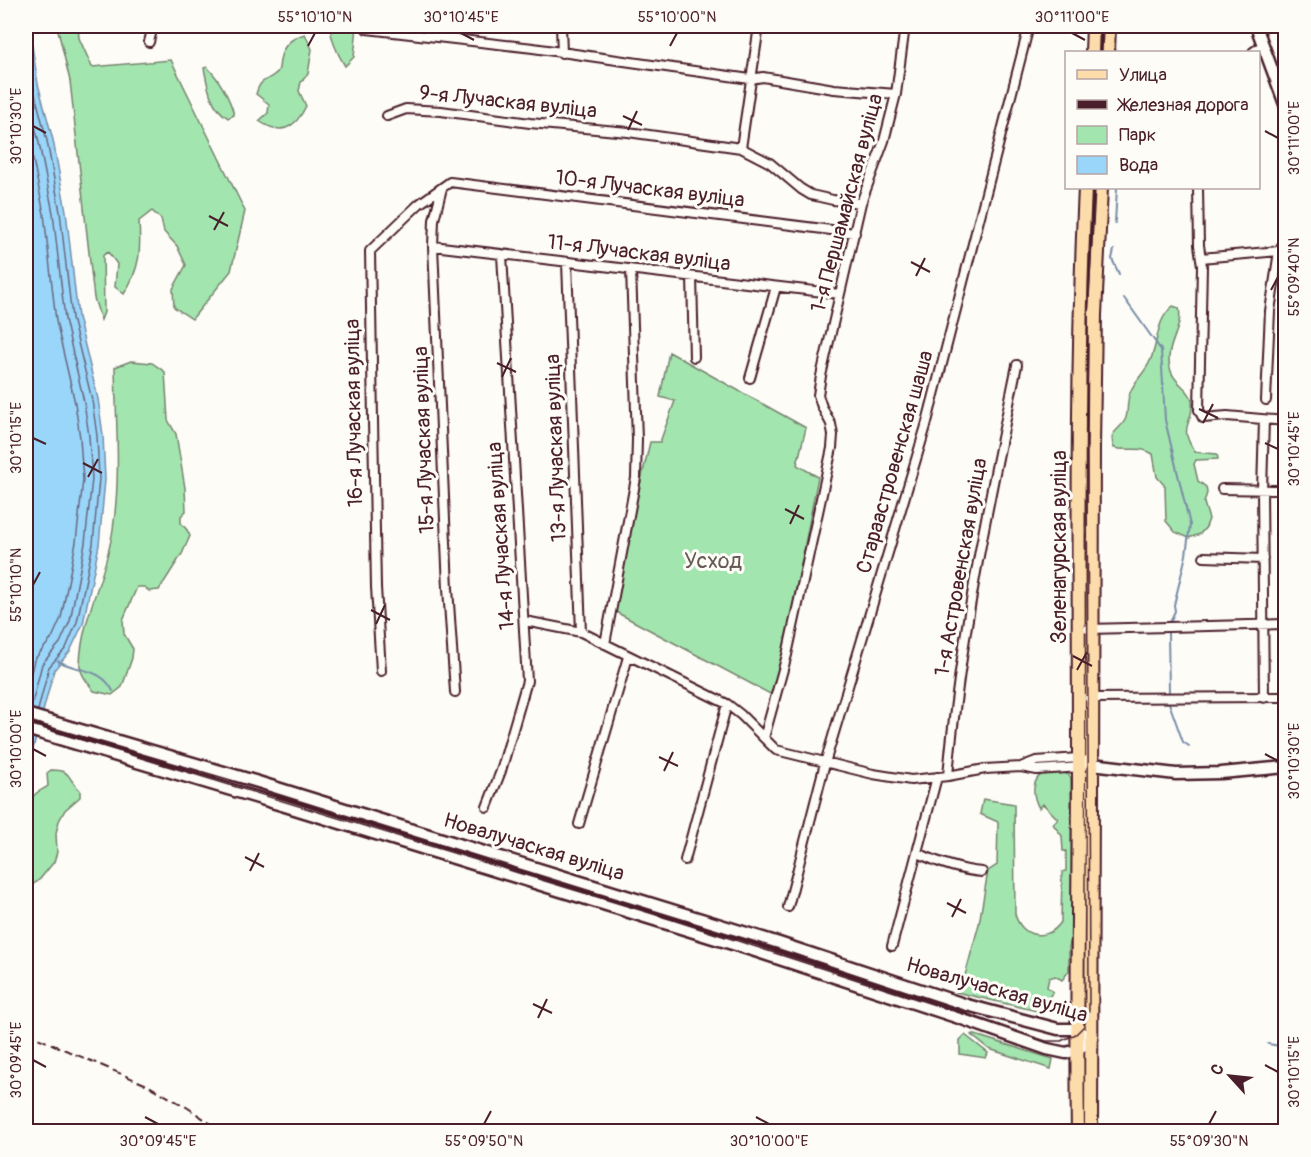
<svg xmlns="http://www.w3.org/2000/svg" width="1311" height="1157" font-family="Pangolin,sans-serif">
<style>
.green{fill:#a3e5af;stroke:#76826d;stroke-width:1.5}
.water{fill:#99d6fa;stroke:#798da7;stroke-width:1.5}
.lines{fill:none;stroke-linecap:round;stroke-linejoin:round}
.shore{stroke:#6a687e;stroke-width:1.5}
.stream{stroke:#798da7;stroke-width:2}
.minor-casing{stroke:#4a1f2b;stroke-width:12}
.tertiary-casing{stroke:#4a1f2b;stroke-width:15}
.secondary-casing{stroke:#4a1f2b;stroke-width:15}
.primary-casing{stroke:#4a1f2b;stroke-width:16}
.minor{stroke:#fdfcf7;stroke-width:8}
.tertiary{stroke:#fdfcf7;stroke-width:10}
.secondary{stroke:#fdfcf7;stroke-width:10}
.primary{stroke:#fddcac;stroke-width:12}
.tram{stroke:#4a1f2b;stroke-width:1.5}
.rail{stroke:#4a1f2b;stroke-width:2;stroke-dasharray:9 4.5;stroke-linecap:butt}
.ticks{fill:none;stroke:#4a1f2b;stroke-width:2}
.labels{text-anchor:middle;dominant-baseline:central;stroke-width:6;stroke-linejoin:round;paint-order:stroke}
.street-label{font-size:21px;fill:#4a1f2b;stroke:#fdfcf7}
.park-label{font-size:21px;fill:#655a53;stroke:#fdfcf7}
.neatline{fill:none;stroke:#4a1f2b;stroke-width:2}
.ticks-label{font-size:15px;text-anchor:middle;fill:#4a1f2b}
</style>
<rect width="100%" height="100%" fill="#fdfcf7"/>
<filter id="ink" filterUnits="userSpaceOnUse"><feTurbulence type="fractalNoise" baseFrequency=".0167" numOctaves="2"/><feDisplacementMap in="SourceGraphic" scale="12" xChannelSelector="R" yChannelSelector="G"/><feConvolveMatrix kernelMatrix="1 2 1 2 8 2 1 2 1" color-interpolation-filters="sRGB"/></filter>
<g filter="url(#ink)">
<path class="green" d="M57,26H78L79,38L92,67L171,60L245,211L231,271L192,319L174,307L173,289L186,265L177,246L164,232L161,219L152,211L139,221C141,252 140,268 124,294L115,287L117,264L108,252L103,255L104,312L101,320L94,298L70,81Z
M330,26H357L354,57L345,66C337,53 331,41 330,26Z
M305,34L312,49L308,74L301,82L299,91L306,106C295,129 281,136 259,121L268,113L269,104L256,94C261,77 265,83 275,74C280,71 279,66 280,60C283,45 291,38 305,34Z
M207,67C219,79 230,98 234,115L228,118C210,106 208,88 204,68Z
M1173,306L1179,308C1183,326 1170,340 1169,357C1168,384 1189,385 1192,400C1195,424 1176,424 1195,452L1217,454L1218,459L1196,460L1194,464L1198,481L1206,487L1207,493L1204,503L1209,519L1206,527L1200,534L1189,538L1175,532L1166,521L1165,486L1157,477L1153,454C1139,445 1128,452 1114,448C1108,430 1118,433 1125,420C1129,413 1126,401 1130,393C1134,381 1145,373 1150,361C1159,342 1155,321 1173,306Z
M669,352L806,428L797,465L818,477L785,647L772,695L614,611L634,511L650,442H660L675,401L660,397Z
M131,361L152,363L165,372L168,420L176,434L185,488L186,511L181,516V523L187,530L190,536L182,554L159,590L149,591L144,587H137L123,620L124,634L133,649L132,658L122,687L112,695L94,691C88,683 79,673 80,663C82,616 107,574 113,529C121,475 116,421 115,367Z
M51,770C74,770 66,779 80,790V797L65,810L59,821L56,833L57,852L54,862L40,879L26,890C25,863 20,821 33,797C36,791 43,790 48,786L47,773Z
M1044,773H1064L1069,775L1071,779L1072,934L1069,947V971L1062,980L1055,976L1049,978L1047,987L1053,992L1037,1011L956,992L966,972L979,924L988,871L997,865L998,822L980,814L983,799L1014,804L1015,914C1021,938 1048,942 1061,922L1062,872L1066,871V851H1063L1062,836L1053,824L1058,819L1043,804L1039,808C1032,796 1031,779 1044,773Z
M972,1034L1053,1059L1051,1069L989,1049L971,1035Z
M965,1035L988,1053L986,1058L960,1054V1040Z"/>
<path class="water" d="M26,26H29L38,84L53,140L66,211L78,317L98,399L103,435L105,480L99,545L83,624L70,651L54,670L33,749L26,793Z"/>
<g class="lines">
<path class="shore" d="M26,41L33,86L47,141L60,212L72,318L92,400L97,436L99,479L93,544L77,622L66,648L49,667L38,710
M26,88L39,143L53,213L65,319L84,402L89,436L92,479L85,543L70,621L60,643L42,664L31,708
M26,125L44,214L56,321L75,403L80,438L83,480L76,542L61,618L52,638L34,660L26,694"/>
<path class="stream" d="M1115,223L1117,188
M1114,250L1112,259L1119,274
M1124,298L1161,350L1165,420L1190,525L1186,555L1174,605L1175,611L1170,622
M1168,633L1169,692
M58,661C79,672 102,668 113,691
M1169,703L1183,742L1189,746
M1268,1044L1286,1047"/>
<defs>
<path id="minor" d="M561,26L562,53
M865,26L904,31
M367,29L533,48L750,79L763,77L834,89L896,94
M149,42L153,26
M1253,52L1263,45
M387,116L406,109L441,111L530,123L628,132L741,148L770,163L801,189L811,195L833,200L861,203
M741,148L759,26
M442,188L434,220L433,246L448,588L455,692
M1198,188L1199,245L1202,266L1199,410L1203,418L1227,416L1286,421
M433,246L840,294
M1201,258L1279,251L1286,238
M567,263L581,632
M692,277L694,357
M750,378L776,287
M1266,400L1270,311L1279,251
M1222,489L1286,490
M1204,557L1263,559
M525,621L581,632L727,704L741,715L776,750L873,774L911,780L948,776L985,769L1021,767L1037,770L1082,767
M1088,629L1286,624
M605,644L636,478L637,439L631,270
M381,671L376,587L370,251L419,204L450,182L855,233
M1089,698L1286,697
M1264,698L1262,491L1264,420
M764,738L787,655L832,448L833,435L831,424L822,407L818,395L821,376L861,203L884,141L896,94L905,26
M1023,766L1036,761L1079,758L1092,764
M948,776C960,637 989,501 1017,365
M487,807L501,771L527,681L502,255
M579,824L628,657
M918,853C939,863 958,870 982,872
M685,860L727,704
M788,907L825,763L926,426L1029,26
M892,946L937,777"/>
<path id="tertiary" d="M1256,26L1286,107"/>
<path id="secondary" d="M26,714L258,782L581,882L779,943L967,1005L1058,1029H1076L1092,1039L1077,1050L1066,1053L1047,1049L962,1019L752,950L285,806L26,729
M1092,764L1176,774L1221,773L1286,767"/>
<path id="primary" d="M1092,52L1093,26
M1108,52L1109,26
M1078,1132C1076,1007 1079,882 1079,757C1079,567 1076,377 1085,188
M1091,1132L1093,445L1095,315L1101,188"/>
</defs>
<use href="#minor" class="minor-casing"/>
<use href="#tertiary" class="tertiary-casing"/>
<use href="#secondary" class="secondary-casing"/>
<use href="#primary" class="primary-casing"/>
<use href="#minor" class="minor"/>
<use href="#tertiary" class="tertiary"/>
<use href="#secondary" class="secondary"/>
<use href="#primary" class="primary"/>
<path class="tram" d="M1102,52L1103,26
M26,723L673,920L1046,1041H1061L1076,1034L1084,1026L1089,1010L1087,445L1088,314L1095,188"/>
<path class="rail" d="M26,1033L147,1085L188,1108L223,1132"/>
</g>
</g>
<path class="ticks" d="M461,33L474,40M1072,33L1085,40M308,46L315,33M670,46L677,33M623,116L642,125M33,126L46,133M628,130L637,111M1265,131L1278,138M209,216L228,226M214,230L224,212M911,262L930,272M916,276L925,258M1271,290L1278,277M497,363L516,372M502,377L511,358M1199,409L1218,418M1203,423L1213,404M33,438L46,444M1265,443L1278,449M83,463L102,473M88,477L98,459M785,509L804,519M790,524L799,505M33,585L40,572M371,610L390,620M376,624L385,605M1073,656L1092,666M1077,670L1087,652M33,749L46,756M1265,754L1278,761M659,757L678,766M664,771L673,752M245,857L264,867M250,871L259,853M947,903L966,913M952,917L961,899M533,1004L552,1013M538,1018L547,999M33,1060L46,1067M1265,1065L1278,1072M145,1117L158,1124M756,1117L769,1124M484,1124L491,1111M1209,1124L1216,1111"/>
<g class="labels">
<g class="street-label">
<text transform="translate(508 102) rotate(6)">9-я Лучаская вуліца</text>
<text transform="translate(650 189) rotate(7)">10-я Лучаская вуліца</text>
<text transform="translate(847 203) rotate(-75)">1-я Першамайская вуліца</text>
<text transform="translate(639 253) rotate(7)">11-я Лучаская вуліца</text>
<text transform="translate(354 413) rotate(-91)">16-я Лучаская вуліца</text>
<text transform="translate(424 440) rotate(-92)">15-я Лучаская вуліца</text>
<text transform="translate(556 448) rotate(-92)">13-я Лучаская вуліца</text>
<text transform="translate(895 462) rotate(-74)">Стараастровенская шаша</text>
<text transform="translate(501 536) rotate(-94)">14-я Лучаская вуліца</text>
<text transform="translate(1059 547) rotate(-90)">Зеленагурская вуліца</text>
<text transform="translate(961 567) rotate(-80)">1-я Астровенская вуліца</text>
<text transform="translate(534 847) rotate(17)">Новалучаская вуліца</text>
<text transform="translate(997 990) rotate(16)">Новалучаская вуліца</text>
</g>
<g class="park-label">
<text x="713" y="561">Усход</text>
</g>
</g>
<rect width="1311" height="1157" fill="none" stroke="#fdfcf7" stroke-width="66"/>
<rect x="1065" y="51" width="195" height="138" fill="#fdfcf7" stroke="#b5a4a5" stroke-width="1.5"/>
<rect x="1077" y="70" width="30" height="9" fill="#fddcac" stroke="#b5a4a5" stroke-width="1.5"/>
<text x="1119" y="81" font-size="18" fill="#4a1f2b">Улица</text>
<rect x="1077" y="100" width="30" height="9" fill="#4a1f2b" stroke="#b5a4a5" stroke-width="1.5"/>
<text x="1119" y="111" font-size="18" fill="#4a1f2b">Железная дорога</text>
<rect x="1077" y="126" width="30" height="18" fill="#a3e5af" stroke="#b5a4a5" stroke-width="1.5"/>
<text x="1119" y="141" font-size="18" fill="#4a1f2b">Парк</text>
<rect x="1077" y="156" width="30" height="18" fill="#99d6fa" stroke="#b5a4a5" stroke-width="1.5"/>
<text x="1119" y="171" font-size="18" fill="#4a1f2b">Вода</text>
<g transform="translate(1230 1076) rotate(297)" stroke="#fdfcf7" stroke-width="4.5" paint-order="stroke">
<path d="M0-4.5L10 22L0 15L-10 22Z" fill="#4a1f2b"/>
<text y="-9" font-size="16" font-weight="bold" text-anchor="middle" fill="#4a1f2b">С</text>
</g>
<rect x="33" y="33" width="1245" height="1091" class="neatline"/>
<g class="ticks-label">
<text x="315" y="22">55°10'10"N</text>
<text x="461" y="22">30°10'45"E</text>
<text x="677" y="22">55°10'00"N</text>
<text x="1072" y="22">30°11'00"E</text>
<text transform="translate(16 126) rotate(-90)" y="5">30°10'30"E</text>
<text transform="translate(1294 138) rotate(-90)" y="5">30°11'00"E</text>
<text transform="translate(1294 277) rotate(-90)" y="5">55°09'40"N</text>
<text transform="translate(16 438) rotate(-90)" y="5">30°10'15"E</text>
<text transform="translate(1294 449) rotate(-90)" y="5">30°10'45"E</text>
<text transform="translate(16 585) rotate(-90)" y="5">55°10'10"N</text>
<text transform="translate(16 749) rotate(-90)" y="5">30°10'00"E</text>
<text transform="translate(1294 761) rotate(-90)" y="5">30°10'30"E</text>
<text transform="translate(16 1060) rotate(-90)" y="5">30°09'45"E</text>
<text transform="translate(1294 1072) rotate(-90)" y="5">30°10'15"E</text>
<text x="158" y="1146">30°09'45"E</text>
<text x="484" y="1146">55°09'50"N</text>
<text x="769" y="1146">30°10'00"E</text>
<text x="1209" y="1146">55°09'30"N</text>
</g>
</svg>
